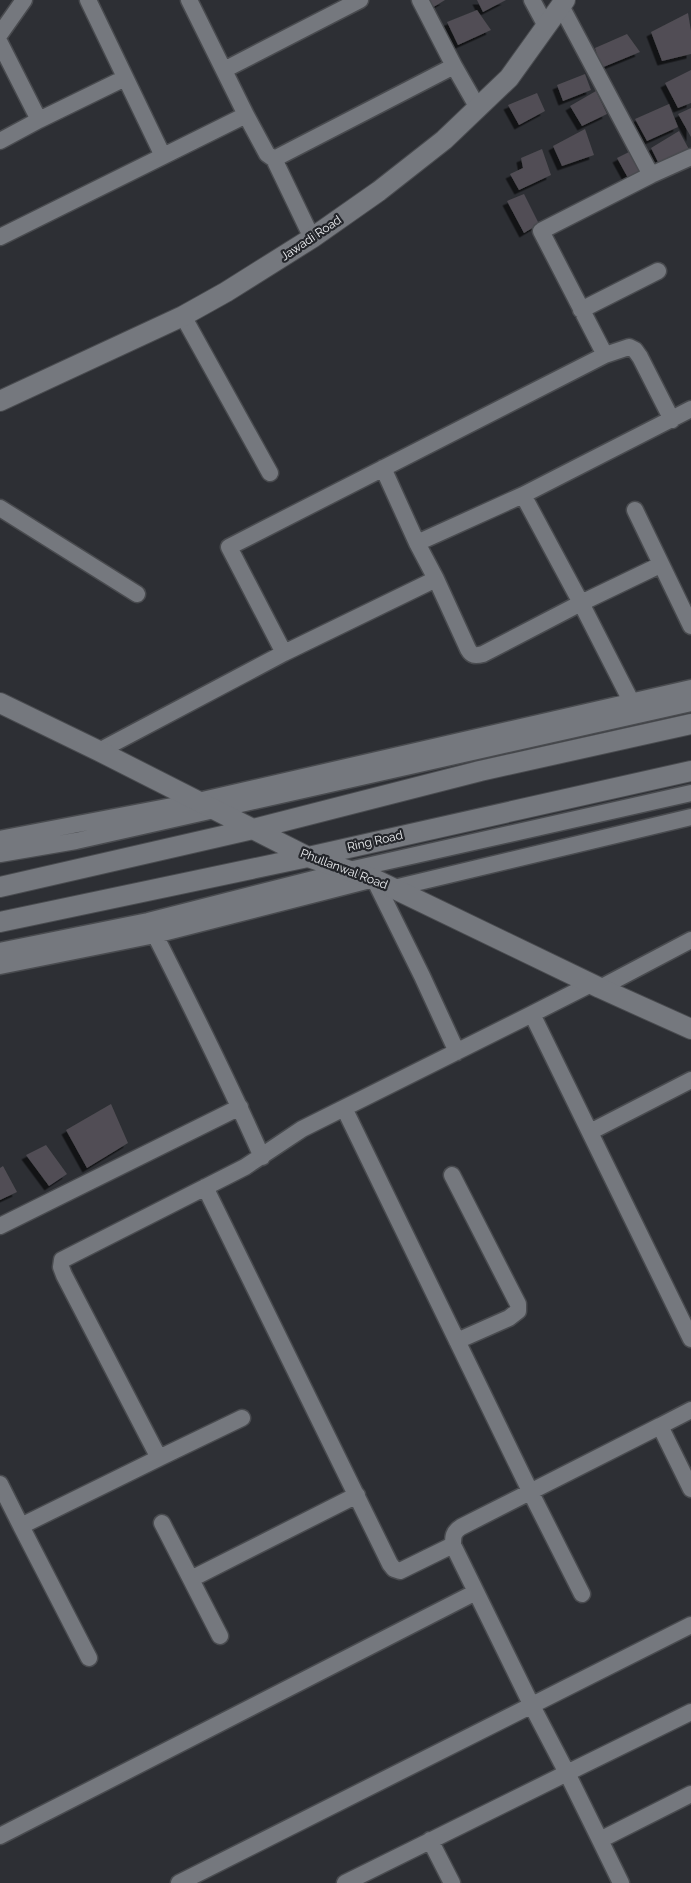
<svg xmlns="http://www.w3.org/2000/svg" width="691" height="1883" font-family="Raleway,sans-serif">
<style>
.building{fill:#514e54;filter:url(#shadow)}
.lines{fill:none;stroke-linecap:round;stroke-linejoin:round}
.minor-casing{stroke:#494b4f;stroke-width:19}
.tertiary-casing{stroke:#494b4f;stroke-width:22}
.minor{stroke:#75787e;stroke-width:16}
.tertiary{stroke:#75787e;stroke-width:20}
.labels{text-anchor:middle;dominant-baseline:central;stroke-width:4.5;stroke-linejoin:round;paint-order:stroke}
.street-label{font-size:12px;fill:#edeff2;stroke:#23252a}
</style>
<defs>
<filter id="shadow"><feDropShadow dx="-4.5" dy="4.5" stdDeviation="0" flood-color="#0009"/></filter>
</defs>
<rect width="100%" height="100%" fill="#2d2f34"/>
<path class="building" d="M428,0H445L432,8Z
M477,0H506L483,12Z
M477,10L491,30L458,45L447,22Z
M688,13L691,31V54L662,61L651,32Z
M627,34L640,52L601,68L595,48Z
M691,70V103L678,108L665,83Z
M585,74L591,90L563,101L557,85Z
M596,91L607,114L582,126L570,106Z
M537,93L545,111L519,125L508,105Z
M669,104L678,127L647,141L635,119Z
M691,108V137L678,114Z
M585,129L594,155L562,166L553,146Z
M679,131L691,153L659,164L651,148Z
M542,149L551,175L519,190L510,174L523,168L521,158Z
M633,150L641,171L628,178L617,158Z
M524,194L539,224L524,233L507,201Z
M111,1104L128,1143L87,1168L66,1130Z
M46,1145L67,1174L49,1186L26,1155Z
M3,1166L17,1192L0,1200V1168Z"/>
<g class="lines">
<defs>
<path id="minor" d="M88,0L163,156
M532,0L546,26
M0,34L24,0
M0,43L39,120L0,141
M454,66L478,108
M224,70L360,0
M246,115L267,154L274,159L454,66L420,0
M39,120L125,78
M274,159L312,238
M651,175L691,157
M0,237L246,115L189,0
M581,310L658,271
M183,316L270,473
M605,355L629,347L635,350L640,357L672,420
M523,495L581,603L631,701
M0,508L137,594
M635,510L691,626
M417,543L523,495L691,409
M436,579L468,649C472,656 475,656 483,654L581,603L660,565
M284,653L436,579L417,543L383,468
M99,751L284,653L229,547L605,355L541,231L651,175L561,6
M0,839L198,801L691,688
M0,854L76,841L691,703
M394,888L691,817
M150,925C189,1002 227,1078 262,1157
M0,951L148,921L349,870L691,793
M0,966L155,935L374,879L422,976L457,1052
M591,984L532,1014L691,1339
M600,988L691,940
M344,1108L530,1491L582,1594
M590,1132L691,1080
M452,1175L518,1304V1311L509,1318L457,1341
M205,1187L390,1564L394,1569L400,1571L453,1545L531,1704L567,1773L345,1883
M0,1226L240,1107
M691,1410L660,1426L691,1489
M159,1458L242,1418
M0,1484L21,1526L159,1458L64,1275L61,1267L62,1260L245,1167L302,1129L532,1014
M162,1523L220,1636
M21,1526L89,1658
M453,1545C453,1537 453,1532 461,1527L660,1426
M191,1579L357,1495
M691,1712L567,1773L600,1840L691,1794
M0,1836L476,1592
M430,1840L452,1883
M600,1840L621,1883
M179,1883L691,1625"/>
<path id="tertiary" d="M0,401L183,316L226,292L312,238L379,191L444,140L509,78L565,0
M0,703L99,751L308,857L374,879L600,988L691,1029
M0,887L253,829L480,771L691,724
M0,922L308,857L691,771"/>
</defs>
<use href="#minor" class="minor-casing"/>
<use href="#tertiary" class="tertiary-casing"/>
<use href="#minor" class="minor"/>
<use href="#tertiary" class="tertiary"/>
</g>
<g class="labels">
<g class="street-label">
<text transform="translate(311 238) rotate(-34)">Jawadi Road</text>
<text transform="translate(375 841) rotate(-13)">Ring Road</text>
<text transform="translate(344 869) rotate(21)">Phullanwal Road</text>
</g>
</g>
</svg>
